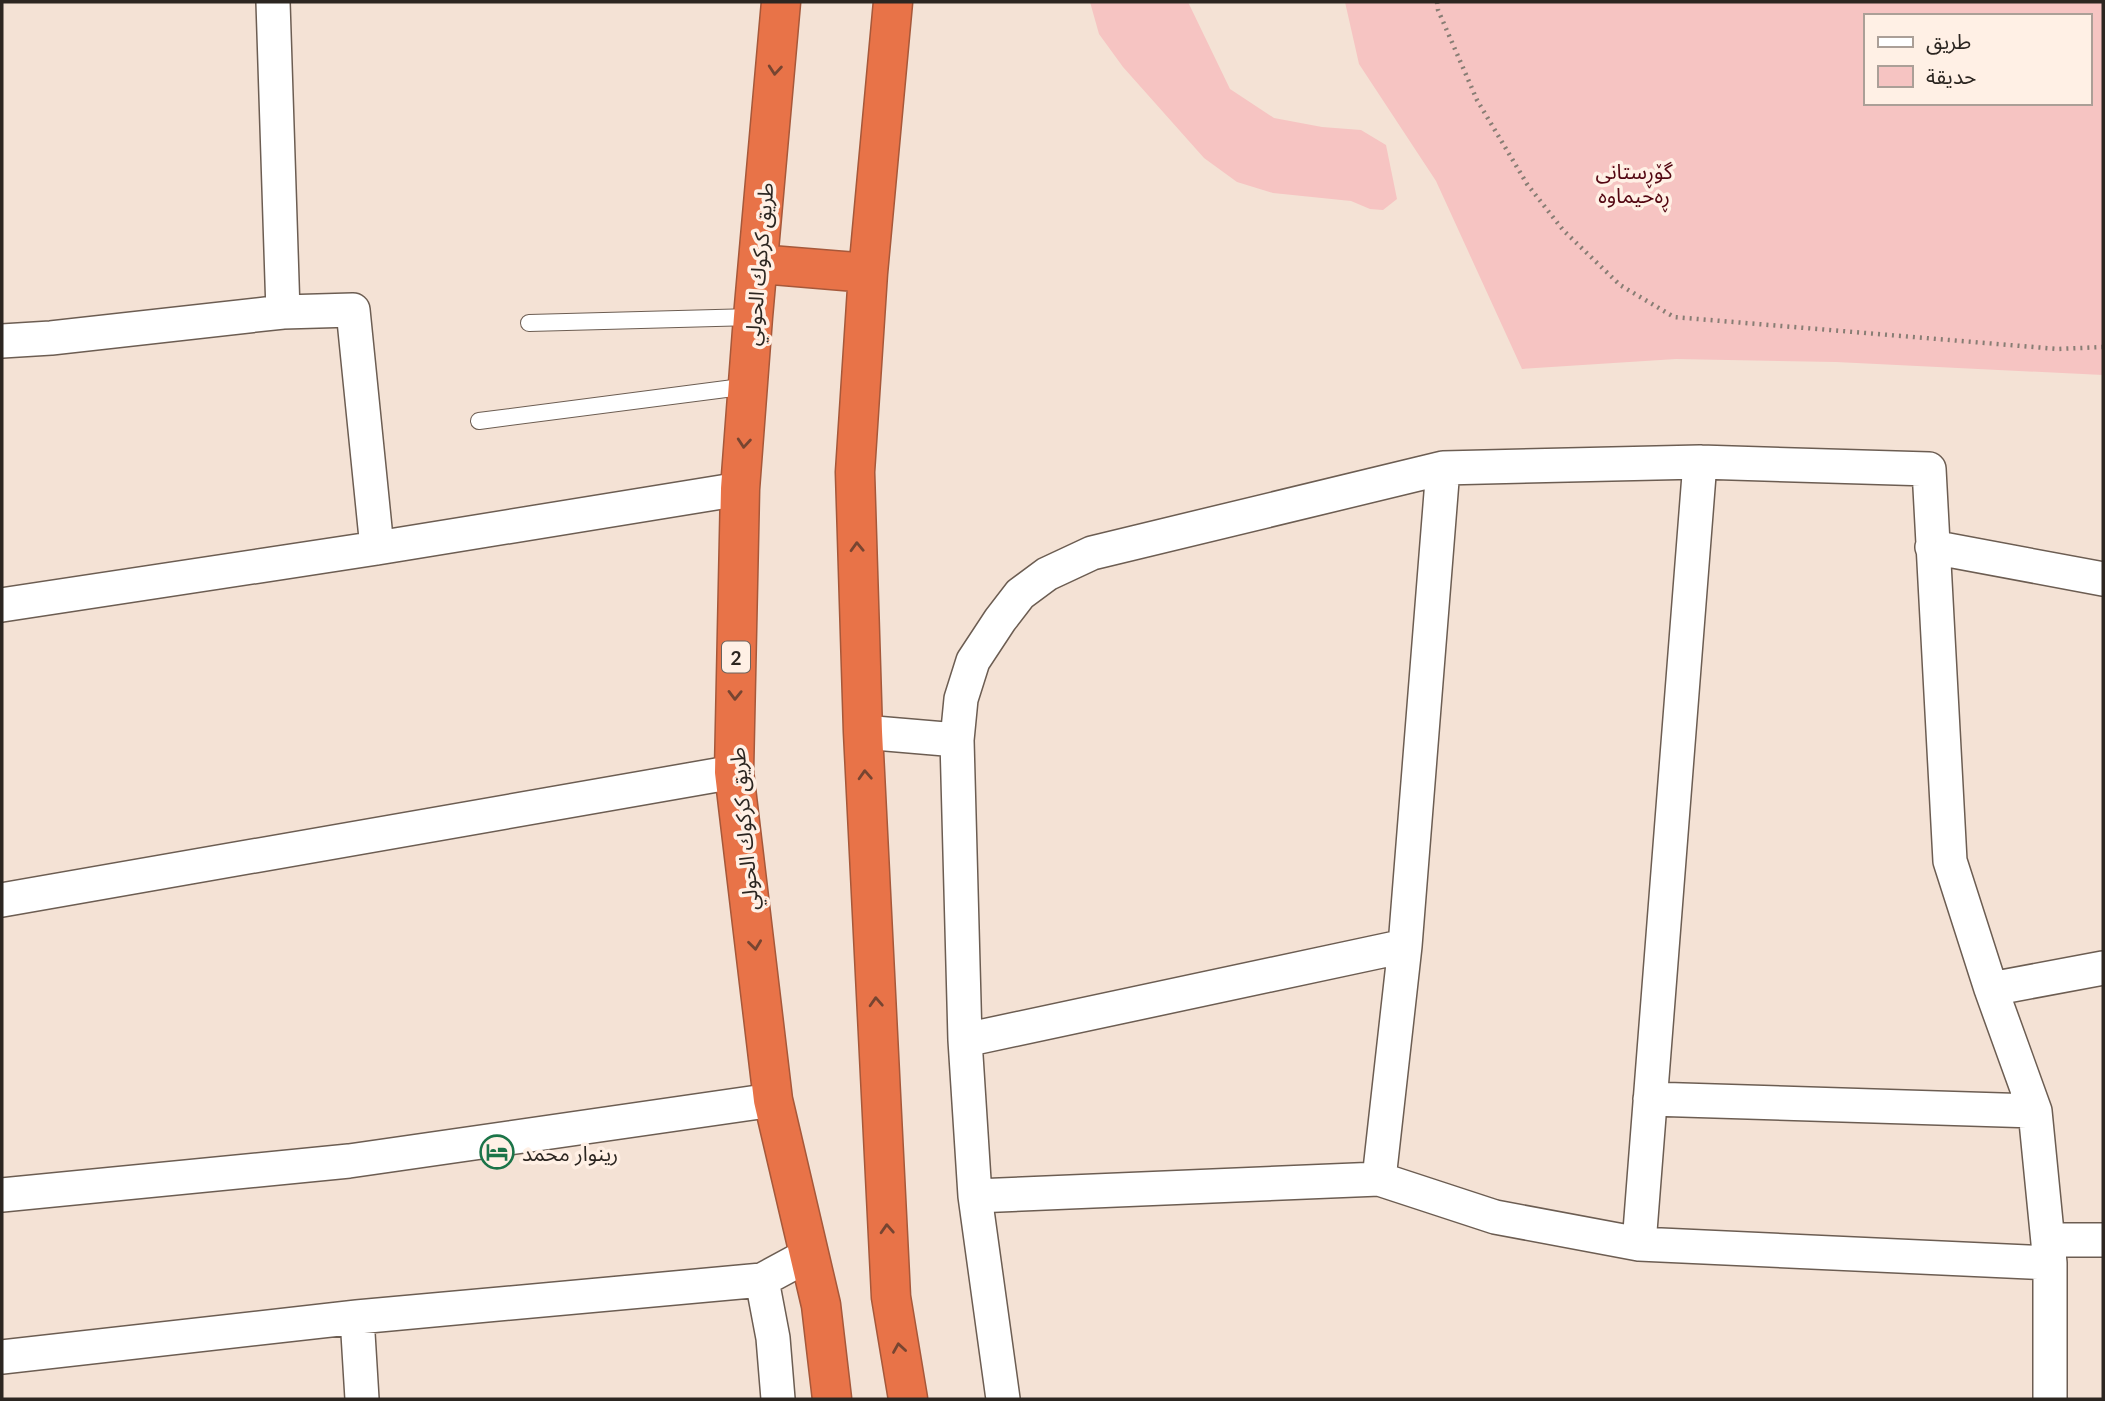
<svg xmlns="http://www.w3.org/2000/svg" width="2105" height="1401" font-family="Lato,'Noto Sans Arabic',sans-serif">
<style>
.green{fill:#f6c4c2;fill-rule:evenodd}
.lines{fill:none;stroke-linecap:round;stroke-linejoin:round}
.lane-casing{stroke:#6c5d52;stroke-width:18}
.street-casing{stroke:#6c5d52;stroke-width:36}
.highway-casing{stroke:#a6583a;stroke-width:41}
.path{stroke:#887d74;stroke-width:4.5;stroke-dasharray:2 5;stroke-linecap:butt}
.lane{stroke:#fff;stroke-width:16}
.street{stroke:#fff;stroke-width:33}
.highway{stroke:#e87348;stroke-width:38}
.oneway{stroke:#774531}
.labels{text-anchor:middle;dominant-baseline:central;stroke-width:7;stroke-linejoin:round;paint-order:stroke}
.shield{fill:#fff0e5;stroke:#6b635c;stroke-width:2}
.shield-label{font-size:19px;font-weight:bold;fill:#2c2621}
.park-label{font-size:21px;fill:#530611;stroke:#fff0e5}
.street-label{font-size:21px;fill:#2c2621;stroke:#fff0e5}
.poi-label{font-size:21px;fill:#2c2621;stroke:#fff0e5;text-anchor:start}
</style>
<rect width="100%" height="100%" fill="#f4e2d5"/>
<path class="green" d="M1090,2H1188L1230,89L1274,118L1322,127L1361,130L1386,145L1397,199L1383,210L1370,209L1351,201L1273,193L1237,182L1204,158L1123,67L1099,34Z
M1345,2H2103V375L1836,362L1676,359L1522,369L1436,181L1359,64ZM1865,16H2089V103H1865Z"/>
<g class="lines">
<defs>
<path id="lane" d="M529,323L753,317
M479,421L749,386"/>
<path id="street" d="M273,2L283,312
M2,341L51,338L283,312L353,310L377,548
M1932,547L2103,579
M2,605L377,548L740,489
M863,732L957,740
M2,900L734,772
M1991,989L2103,968
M965,1040L1405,946
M1650,1099L2035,1111
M1379,1179L1405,946L1443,468
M2,1195L349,1161L773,1100
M975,1196L1379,1179L1495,1217L1639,1244L2050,1263
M2048,1240H2103
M1639,1244L1700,462
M762,1280L773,1338L778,1399
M357,1317L362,1399
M2,1357L357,1317L762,1280L810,1254
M1003,1399L975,1196L965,1040L957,740L961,699L973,661L1000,620L1020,594L1047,574L1092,553L1443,468L1700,462L1929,469L1950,861L1991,989L2035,1111L2050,1263V1399"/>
<path id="highway" d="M781,2L753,317L740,489L734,772L773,1100L821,1305L832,1399
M893,2L868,273L855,472L863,732L891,1297L908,1399
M759,264L868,273"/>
</defs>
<use href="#lane" class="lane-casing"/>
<use href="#street" class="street-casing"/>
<use href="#highway" class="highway-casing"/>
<path class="path" d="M1437,2L1438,10L1477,100L1527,184L1563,230L1620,285L1674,317L2057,349L2103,347"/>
<use href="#lane" class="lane"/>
<use href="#street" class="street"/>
<use href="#highway" class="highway"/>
</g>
<defs><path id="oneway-chevron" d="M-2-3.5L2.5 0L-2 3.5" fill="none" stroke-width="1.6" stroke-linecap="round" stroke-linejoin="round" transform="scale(1.75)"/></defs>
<g class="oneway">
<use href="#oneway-chevron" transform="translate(775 70) rotate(95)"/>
<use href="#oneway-chevron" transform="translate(744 443) rotate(95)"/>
<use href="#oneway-chevron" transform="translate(857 547) rotate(-92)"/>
<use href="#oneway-chevron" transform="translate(735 695) rotate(91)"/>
<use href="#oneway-chevron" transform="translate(865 775) rotate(-93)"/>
<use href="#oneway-chevron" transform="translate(755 945) rotate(83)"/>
<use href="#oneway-chevron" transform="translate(876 1002) rotate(-93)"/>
<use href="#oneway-chevron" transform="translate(887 1229) rotate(-93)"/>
<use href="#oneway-chevron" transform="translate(899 1348) rotate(-99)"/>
</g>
<defs>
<symbol id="hotel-ring" viewBox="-11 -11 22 22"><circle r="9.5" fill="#fff0e5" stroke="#1b7448" stroke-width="1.5"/><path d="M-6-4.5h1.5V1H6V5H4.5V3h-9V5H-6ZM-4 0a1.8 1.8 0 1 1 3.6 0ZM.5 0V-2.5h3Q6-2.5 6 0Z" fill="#1b7448"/></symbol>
</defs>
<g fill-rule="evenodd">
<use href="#hotel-ring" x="478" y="1133" width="38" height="38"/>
</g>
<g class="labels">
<rect class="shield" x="722" y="641.5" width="28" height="31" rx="5"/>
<g class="shield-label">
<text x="736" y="657">2</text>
</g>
<g class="park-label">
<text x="1634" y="170">گۆڕستانی<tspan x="1634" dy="24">ڕەحیماوە</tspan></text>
</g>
<g class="street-label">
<text transform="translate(758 264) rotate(-85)">طريق كركوك الحولي</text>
<text transform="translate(743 829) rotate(-95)">طريق كركوك الحولي</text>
</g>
<g class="poi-label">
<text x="522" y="1152">رينوار محمد</text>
</g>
</g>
<rect width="2105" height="1401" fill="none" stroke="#2c2621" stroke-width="7"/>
<rect x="1864" y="14" width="228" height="91" fill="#fff0e5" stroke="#ab9f97" stroke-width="2"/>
<rect x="1878" y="37" width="35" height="10" fill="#ffffff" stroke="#ab9f97" stroke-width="2"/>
<text x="1926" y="49" font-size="21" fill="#2c2621">طريق</text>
<rect x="1878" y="66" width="35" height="21" fill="#f6c4c2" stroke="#ab9f97" stroke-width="2"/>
<text x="1926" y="84" font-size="21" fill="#2c2621">حديقة</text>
</svg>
